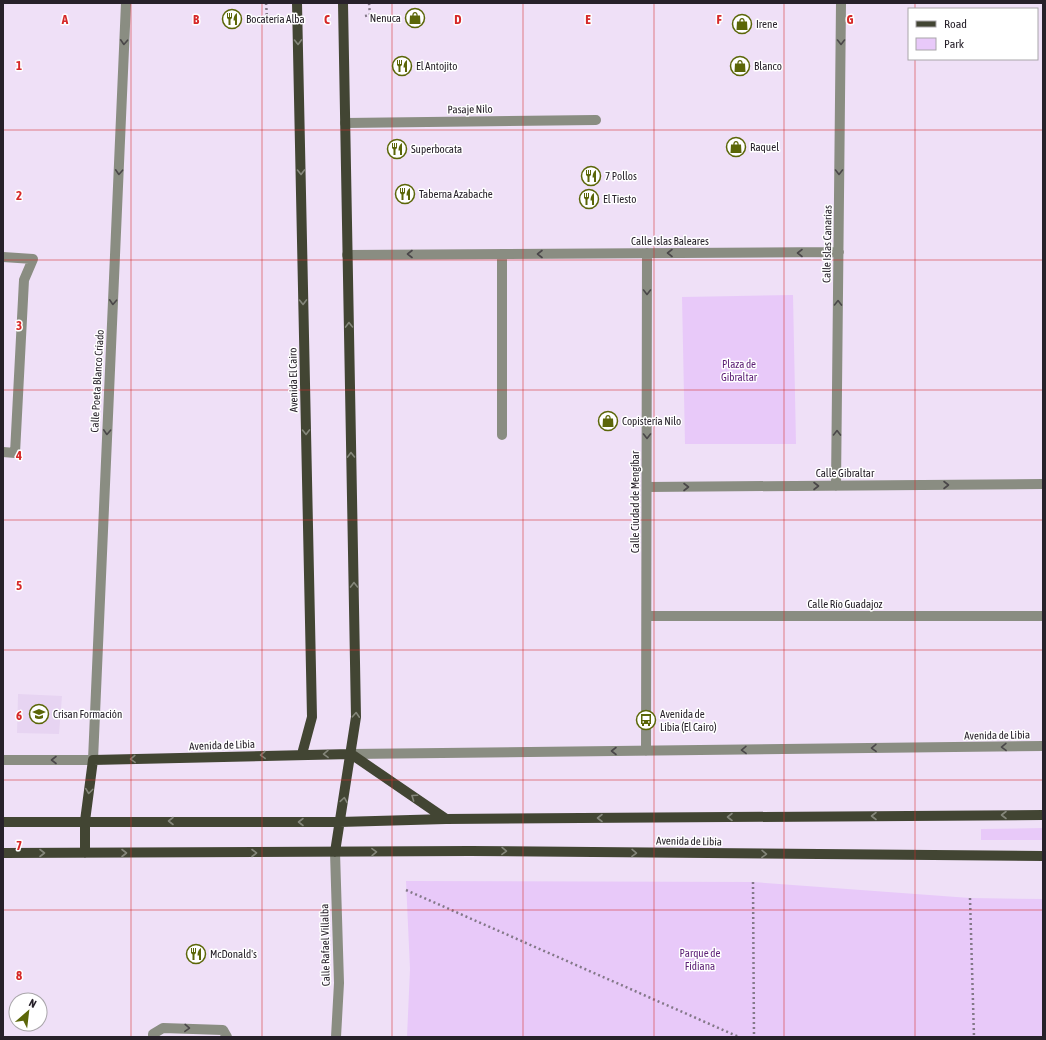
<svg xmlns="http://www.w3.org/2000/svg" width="1046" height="1040" font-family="'Asap Condensed',sans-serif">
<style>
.built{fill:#e7d4f2}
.green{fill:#e8c9f9}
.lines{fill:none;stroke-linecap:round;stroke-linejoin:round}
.path{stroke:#837888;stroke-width:2.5;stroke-dasharray:2 3;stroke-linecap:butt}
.minor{stroke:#8a8d82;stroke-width:10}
.major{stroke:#424533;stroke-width:10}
.oneway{stroke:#4a4749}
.oneway2{stroke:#84867a}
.grid{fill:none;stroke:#d62828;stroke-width:1;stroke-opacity:0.55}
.labels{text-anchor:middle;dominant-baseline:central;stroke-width:3;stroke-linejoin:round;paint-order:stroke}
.poi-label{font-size:11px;fill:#27212a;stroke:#fff;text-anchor:start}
.street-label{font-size:11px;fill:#27212a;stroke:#fff}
.park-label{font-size:11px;fill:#5c1f76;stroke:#fff}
.grid-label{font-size:13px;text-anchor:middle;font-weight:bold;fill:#d62828;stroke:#fff;stroke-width:3;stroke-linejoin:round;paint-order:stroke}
</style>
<rect width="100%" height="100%" fill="#efe0f7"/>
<path class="built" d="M18,694L62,696L59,734L17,733Z"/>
<path class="green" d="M793,295L796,444H685L682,297Z
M1043,828V840H981V829Z
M406,881L753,882L970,898L1043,899V1037H407L410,969Z"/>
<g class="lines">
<path class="path" d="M266,3L267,17L276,18
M365,16L370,15L369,3
M753,882L754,1037
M406,890L739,1037
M970,898L974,1037"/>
<path class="minor" d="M345,123L596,120
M502,254V435
M347,255L839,252
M3,257L33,259L24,280L15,453L3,452
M836,486L841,3
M647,487L1043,484
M647,616H1043
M646,751L647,253
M351,754L1043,746
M3,760H93L126,3
M335,852L339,983L336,1037
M153,1037V1034L163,1028L223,1030L227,1037"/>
<path class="major" d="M297,3L312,717L302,754
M3,822H340L446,819L1043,815
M335,852L356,717L343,3
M3,853L470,851L1043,856
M85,853V821L93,760L351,754L446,819"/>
</g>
<defs><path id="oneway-chevron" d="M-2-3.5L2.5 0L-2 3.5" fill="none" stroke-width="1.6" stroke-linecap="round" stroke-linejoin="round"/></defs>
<g class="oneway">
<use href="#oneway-chevron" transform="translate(124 42) rotate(93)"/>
<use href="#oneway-chevron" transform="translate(841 42) rotate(90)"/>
<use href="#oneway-chevron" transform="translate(119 172) rotate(93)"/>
<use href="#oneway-chevron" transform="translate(839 172) rotate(90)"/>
<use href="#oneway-chevron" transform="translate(670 253) rotate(180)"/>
<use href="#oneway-chevron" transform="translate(800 253) rotate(180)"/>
<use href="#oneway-chevron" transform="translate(410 254) rotate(180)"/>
<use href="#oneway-chevron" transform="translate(540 254) rotate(180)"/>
<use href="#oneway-chevron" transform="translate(647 292) rotate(90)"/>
<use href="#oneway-chevron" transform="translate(113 302) rotate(93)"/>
<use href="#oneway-chevron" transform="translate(838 303) rotate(-89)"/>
<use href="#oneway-chevron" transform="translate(107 432) rotate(93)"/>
<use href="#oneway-chevron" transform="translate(837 433) rotate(-89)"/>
<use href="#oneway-chevron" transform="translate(647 436) rotate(90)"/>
<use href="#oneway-chevron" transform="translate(946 485)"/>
<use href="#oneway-chevron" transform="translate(816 486)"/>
<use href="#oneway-chevron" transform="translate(686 487)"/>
<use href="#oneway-chevron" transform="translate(1004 747) rotate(179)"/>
<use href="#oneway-chevron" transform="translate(874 748) rotate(179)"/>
<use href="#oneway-chevron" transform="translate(744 750) rotate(179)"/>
<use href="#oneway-chevron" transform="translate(614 751) rotate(180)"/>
<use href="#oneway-chevron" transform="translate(54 760) rotate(-180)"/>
<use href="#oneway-chevron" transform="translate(187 1028) rotate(2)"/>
</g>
<g class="oneway2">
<use href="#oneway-chevron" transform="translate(298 42) rotate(89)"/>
<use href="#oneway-chevron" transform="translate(301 172) rotate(89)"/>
<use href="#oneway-chevron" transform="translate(303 302) rotate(89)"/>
<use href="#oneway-chevron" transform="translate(349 325) rotate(-91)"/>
<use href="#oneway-chevron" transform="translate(306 432) rotate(89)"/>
<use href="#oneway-chevron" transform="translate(351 455) rotate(-91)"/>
<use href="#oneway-chevron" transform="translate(354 585) rotate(-91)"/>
<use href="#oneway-chevron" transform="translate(356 715) rotate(-87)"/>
<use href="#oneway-chevron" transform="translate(326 754) rotate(179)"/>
<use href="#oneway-chevron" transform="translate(263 755) rotate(178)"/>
<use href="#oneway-chevron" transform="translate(133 759) rotate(178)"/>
<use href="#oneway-chevron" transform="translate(89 791) rotate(97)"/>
<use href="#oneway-chevron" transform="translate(414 797) rotate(-145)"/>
<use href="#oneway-chevron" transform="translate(344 800) rotate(-81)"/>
<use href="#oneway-chevron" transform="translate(1004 815) rotate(180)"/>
<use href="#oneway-chevron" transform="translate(874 816) rotate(180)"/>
<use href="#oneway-chevron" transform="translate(730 817) rotate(180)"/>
<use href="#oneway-chevron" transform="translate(600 818) rotate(180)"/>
<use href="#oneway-chevron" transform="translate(171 821) rotate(-180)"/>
<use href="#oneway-chevron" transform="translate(301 822) rotate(-180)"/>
<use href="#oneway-chevron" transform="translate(504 851) rotate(1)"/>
<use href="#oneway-chevron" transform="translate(374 852) rotate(-1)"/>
<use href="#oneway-chevron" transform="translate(42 853)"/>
<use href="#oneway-chevron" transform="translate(124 853)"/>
<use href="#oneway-chevron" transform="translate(254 853)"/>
<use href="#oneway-chevron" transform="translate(634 853) rotate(1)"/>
<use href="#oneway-chevron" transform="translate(764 854) rotate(1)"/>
</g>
<path class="grid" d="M131,3V1037M262,3V1037M392,3V1037M523,3V1037M654,3V1037M784,3V1037M915,3V9M915,59V1037M3,130H1043M3,260H1043M3,390H1043M3,520H1043M3,650H1043M3,780H1043M3,910H1043"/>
<defs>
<symbol id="shop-ring" viewBox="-11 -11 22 22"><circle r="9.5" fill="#fff" stroke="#5b6608" stroke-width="1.5"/><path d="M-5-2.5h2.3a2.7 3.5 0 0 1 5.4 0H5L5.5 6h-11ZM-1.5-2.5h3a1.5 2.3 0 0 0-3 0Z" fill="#5b6608"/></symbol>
<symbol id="restaurant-ring" viewBox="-11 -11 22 22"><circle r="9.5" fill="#fff" stroke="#5b6608" stroke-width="1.5"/><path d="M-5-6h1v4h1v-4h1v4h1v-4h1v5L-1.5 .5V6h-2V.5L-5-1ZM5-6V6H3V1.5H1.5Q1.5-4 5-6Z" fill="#5b6608"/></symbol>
<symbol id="school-ring" viewBox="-11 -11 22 22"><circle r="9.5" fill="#fff" stroke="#5b6608" stroke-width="1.5"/><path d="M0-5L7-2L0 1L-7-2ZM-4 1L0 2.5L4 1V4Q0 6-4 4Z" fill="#5b6608"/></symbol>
<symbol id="bus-ring" viewBox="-11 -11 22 22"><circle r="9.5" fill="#fff" stroke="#5b6608" stroke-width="1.5"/><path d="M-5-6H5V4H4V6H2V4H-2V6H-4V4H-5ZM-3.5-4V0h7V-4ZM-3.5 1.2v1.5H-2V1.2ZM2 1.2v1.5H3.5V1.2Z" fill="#5b6608"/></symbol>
</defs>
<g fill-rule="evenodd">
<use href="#shop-ring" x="404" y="7" width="22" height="22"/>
<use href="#restaurant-ring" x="221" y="8" width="22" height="22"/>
<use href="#shop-ring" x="731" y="13" width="22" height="22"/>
<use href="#restaurant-ring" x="391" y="55" width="22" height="22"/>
<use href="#shop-ring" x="729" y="55" width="22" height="22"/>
<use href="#shop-ring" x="725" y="136" width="22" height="22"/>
<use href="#restaurant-ring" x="386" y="138" width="22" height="22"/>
<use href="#restaurant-ring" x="580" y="165" width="22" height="22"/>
<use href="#restaurant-ring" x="394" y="183" width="22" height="22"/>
<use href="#restaurant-ring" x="578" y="188" width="22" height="22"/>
<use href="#shop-ring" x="597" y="410" width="22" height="22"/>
<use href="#school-ring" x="28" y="703" width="22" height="22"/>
<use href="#bus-ring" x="635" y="709" width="22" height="22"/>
<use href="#restaurant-ring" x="185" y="943" width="22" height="22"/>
</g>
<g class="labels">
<g class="poi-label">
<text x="401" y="18" text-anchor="end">Nenuca</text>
<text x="246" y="19">Bocatería Alba</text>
<text x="756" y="24">Irene</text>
<text x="416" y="66">El Antojito</text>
<text x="754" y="66">Blanco</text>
<text x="750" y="147">Raquel</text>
<text x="411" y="149">Superbocata</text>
<text x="605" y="176">7 Pollos</text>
<text x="419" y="194">Taberna Azabache</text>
<text x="603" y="199">El Tiesto</text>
<text x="622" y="421">Copistería Nilo</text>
<text x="53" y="714">Crisan Formación</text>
<text x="660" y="714">Avenida de<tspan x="660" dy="13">Libia (El Cairo)</tspan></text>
<text x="210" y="954">McDonald's</text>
</g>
<g class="street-label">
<text transform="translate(470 109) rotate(-1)">Pasaje Nilo</text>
<text x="670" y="241">Calle Islas Baleares</text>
<text transform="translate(827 244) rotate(-89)">Calle Islas Canarias</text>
<text transform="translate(293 380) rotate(-91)">Avenida El Cairo</text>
<text transform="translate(97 381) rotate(-87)">Calle Poeta Blanco Criado</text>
<text x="845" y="473">Calle Gibraltar</text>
<text transform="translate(635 502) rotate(-90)">Calle Ciudad de Mengíbar</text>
<text x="845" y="604">Calle Río Guadajoz</text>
<text transform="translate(997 735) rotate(-1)">Avenida de Libia</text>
<text transform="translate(222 745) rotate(-2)">Avenida de Libia</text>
<text transform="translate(689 841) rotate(1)">Avenida de Libia</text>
<text transform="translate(325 945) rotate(-91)">Calle Rafael Villalba</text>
</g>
<g class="park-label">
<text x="739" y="364">Plaza de<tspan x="739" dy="13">Gibraltar</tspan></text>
<text x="700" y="953">Parque de<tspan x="700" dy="13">Fidiana</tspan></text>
</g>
</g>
<g class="grid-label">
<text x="65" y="24">A</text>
<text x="196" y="24">B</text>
<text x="327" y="24">C</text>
<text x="458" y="24">D</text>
<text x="588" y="24">E</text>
<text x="719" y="24">F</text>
<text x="850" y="24">G</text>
<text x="19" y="70">1</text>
<text x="19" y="200">2</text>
<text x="19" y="330">3</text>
<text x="19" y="460">4</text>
<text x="19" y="590">5</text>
<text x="19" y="720">6</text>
<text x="19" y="850">7</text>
<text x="19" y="980">8</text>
</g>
<rect width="1046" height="1040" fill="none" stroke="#27212a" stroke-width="8"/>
<rect x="908" y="8" width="130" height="52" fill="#ffffff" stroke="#a9a6aa"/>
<rect x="916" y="21" width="20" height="6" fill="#424533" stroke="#a9a6aa"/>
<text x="944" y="28" font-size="12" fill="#27212a">Road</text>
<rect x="916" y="38" width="20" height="12" fill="#e8c9f9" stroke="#a9a6aa"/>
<text x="944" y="48" font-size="12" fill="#27212a">Park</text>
<g transform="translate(28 1012) rotate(28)"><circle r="19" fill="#ffffff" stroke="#a9a6aa"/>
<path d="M0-3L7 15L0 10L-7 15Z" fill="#5b6608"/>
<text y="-6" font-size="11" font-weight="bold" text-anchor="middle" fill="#27212a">N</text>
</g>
</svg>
